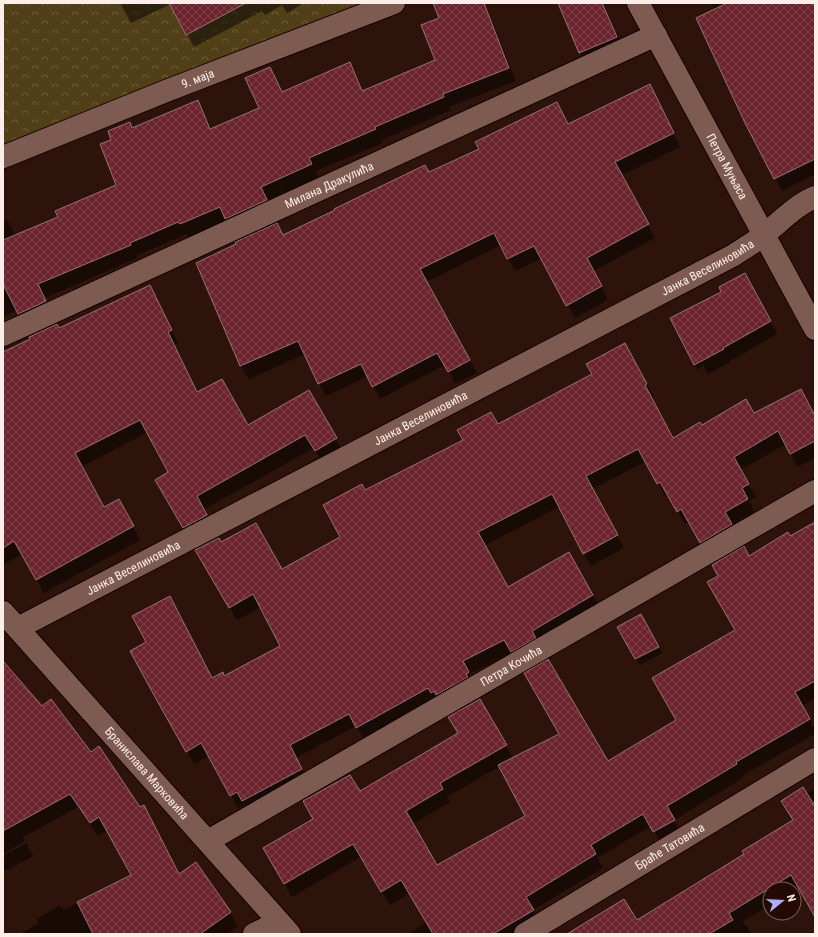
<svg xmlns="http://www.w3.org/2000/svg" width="818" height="937" font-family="'Roboto Condensed',sans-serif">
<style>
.forest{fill:url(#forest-crowns)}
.shadow{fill:#0007;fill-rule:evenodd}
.building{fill:url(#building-cross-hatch);stroke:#977274}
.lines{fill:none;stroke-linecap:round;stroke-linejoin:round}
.street-casing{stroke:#150100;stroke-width:24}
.street{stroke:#7d5b51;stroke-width:22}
.labels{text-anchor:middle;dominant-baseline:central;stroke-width:4;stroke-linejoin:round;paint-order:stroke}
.street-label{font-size:12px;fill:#feeee9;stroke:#240a03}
</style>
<defs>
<pattern id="forest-crowns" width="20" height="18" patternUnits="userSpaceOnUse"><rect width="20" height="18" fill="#513f18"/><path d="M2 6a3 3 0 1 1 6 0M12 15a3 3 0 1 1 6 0" fill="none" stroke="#6b5b3a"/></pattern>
<pattern id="building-cross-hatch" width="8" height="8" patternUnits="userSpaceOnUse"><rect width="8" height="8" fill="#6b232d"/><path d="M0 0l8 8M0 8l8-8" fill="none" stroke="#81434b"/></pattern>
</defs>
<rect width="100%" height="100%" fill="#2e130b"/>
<path class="forest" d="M3,3H394L3,157Z"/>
<path class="shadow" d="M120,3H304L287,13L282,5L265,15L262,11L194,47L171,4L131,23Z
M440,3H485L516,81L449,107L451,110L382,140L383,143L316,171L319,178L267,200L273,213L227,220L188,237L187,234L136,256L137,258L45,298L53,315L26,327L17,310L3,317V222L7,220L16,236L59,217L117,186L133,129L198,102L212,129L260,108L270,68L282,92L350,64L357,77L363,92L436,60L440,19Z
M588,3H602L623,49L588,65L580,53L563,14Z
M712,3H815V174L782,191L753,134Z
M650,86L680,147L622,175L655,238L593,271L608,300L575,318L542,258L515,271L501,245L426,282L477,373L456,384L445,365L380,399L368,376L326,396L305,354L249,379L241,366L197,263L277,224L284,236L429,173L568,125Z
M150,286L178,343L175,345L197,393L248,427L309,392L343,452L323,464L314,448L203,510L214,529L191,541L156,480L170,473L148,432L81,467L104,509L126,513L140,540L44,593L22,554L3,565V354L59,329Z
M752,287L777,334L730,361V362L708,374L703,365L698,370L691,358Z
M632,357L654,397L652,398L673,439L702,426L753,414L801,390L815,416V458L798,467L786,444L740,470L756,497L749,501L754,512L731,525L738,538L708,555L689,522L685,524L668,494L665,496L646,461L593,489L624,548L591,566L559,507L485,545L508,588L569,554L600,608L519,664L512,652L469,674L475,686L364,740L356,726L296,758L309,782L251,813L245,804L238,808L209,756L194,764L187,751L212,679L224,677L281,646L261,607L237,620L197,550L221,544L282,570L341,537L365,490Z
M815,523V698L802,706L815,730V734L742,776L743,778L674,820L681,834L662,844L651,826L597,858L603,868L533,910L541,923L522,934H408L427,922L410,893L390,905L362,856L292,897L264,848L459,734L480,700L513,758L607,763L677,721L736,631L749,557L790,538ZM500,766L527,817L437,866L413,824L450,802L447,797Z
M641,615L662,653L640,665L619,627Z
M3,662L181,878L196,863L230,913L238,926L227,934H20L39,923L37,919L60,905L63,910L132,876L107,830L98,836L78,807L23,837L25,841L3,854Z
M815,789V913L799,887L794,890L770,889V905L743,921L751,934H598L636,921L746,854L794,821L806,794Z
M26,843L33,856L5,871L3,867V856Z"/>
<path class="building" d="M169,3H246L186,35Z
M433,3H484L509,68L443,94L444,97L375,127L376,129L309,158L312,164L261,187L267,200L225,219L220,207L180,224L178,222L130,243L131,245L38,284L46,301L18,314L3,284V240L58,217L55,211L116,185L100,144L111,140L108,131L130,122L132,128L198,100L210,129L259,108L245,78L270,67L282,92L350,62L362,91L435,60L421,25L439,18Z
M558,3H602L617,37L579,53Z
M727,3H815V159L774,179L745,123L696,18Z
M650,84L674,133L615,162L649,224L587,258L602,286L566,306L534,246L507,259L494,233L420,269L470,360L448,372L437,353L372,387L361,364L318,384L298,341L240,366L196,263L236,244L235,242L277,223L283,235L335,210L334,209L425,165L429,172L479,149L475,142L557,102L568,124Z
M745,273L771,321L723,348L724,349L694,365L670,318L721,292L719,287Z
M150,285L172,330L168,332L197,392L222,379L248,425L309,390L337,438L315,451L305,435L197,496L207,515L183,528L155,480L168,472L140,420L75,453L104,507L119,499L134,526L36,580L14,541L3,548V352L30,339L29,337L57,324L59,328Z
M625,343L647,384L645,385L673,438L700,422L702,425L746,399L754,413L801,389L815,416V441L790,454L778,431L734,457L749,484L742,488L748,499L725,512L732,524L700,543L681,509L677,512L660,482L657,484L638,449L586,476L618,535L583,554L552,494L478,532L508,587L569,552L593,595L532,631L536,638L511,652L504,640L463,661L469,672L466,674L468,677L436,695L434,691L431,693L428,688L356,728L349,714L290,745L302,769L242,801L237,792L230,796L201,743L186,752L155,697L130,651L146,642L132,616L170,596L212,678L223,672L224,676L280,646L253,594L229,608L195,550L219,538L221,542L256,523L282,569L340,537L323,505L362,484L365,490L463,440L457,430L491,412L498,424L592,374L586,364Z
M815,522V681L795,692L810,719L736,762L737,764L667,806L675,820L653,832L643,814L591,845L596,854L526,897L534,910L493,934H433L401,880L381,892L353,844L284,884L263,848L313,819L303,801L350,775L360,791L458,733L448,717L480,699L507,745L440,783L443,789L406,811L437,865L525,816L498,765L559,734L524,673L548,659L608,761L676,720L652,678L735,630L707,582L718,576L712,565L744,546L749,556L788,532L790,536Z
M641,614L659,647L635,659L617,627Z
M3,661L42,706L51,699L91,752L99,746L140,807L144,805L179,874L196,862L231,912L200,934H93L77,902L131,875L99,817L90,823L70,794L3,831Z
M803,787L815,806V917L791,875L729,913L733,920L709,934H567L624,899L637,920L744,854L742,851L793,820L781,801Z"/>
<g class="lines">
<defs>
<g id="street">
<path id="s1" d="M638,3L815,329"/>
<path id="s2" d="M3,157L166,91L394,3"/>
<path id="s3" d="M3,335L656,35"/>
<path id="s4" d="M3,612L290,934"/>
<path id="s5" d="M18,628L734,255C744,248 755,242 765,234C781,221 796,205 815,197"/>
<path id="s6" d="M208,841L815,491"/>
<path d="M254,934L279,922"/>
<path id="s7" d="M525,934L815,759"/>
</g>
</defs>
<use href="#street" class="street-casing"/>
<use href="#street" class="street"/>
</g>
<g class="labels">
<g class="street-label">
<text stroke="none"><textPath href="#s2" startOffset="210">9. маја</textPath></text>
<text stroke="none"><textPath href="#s1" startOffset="186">Петра Муњаса</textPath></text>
<text stroke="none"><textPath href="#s3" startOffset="359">Милана Дракулића</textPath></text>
<text stroke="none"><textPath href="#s5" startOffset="778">Јанка Веселиновића</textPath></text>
<text stroke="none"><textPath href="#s5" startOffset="454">Јанка Веселиновића</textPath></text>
<text stroke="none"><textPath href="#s5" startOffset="130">Јанка Веселиновића</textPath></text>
<text stroke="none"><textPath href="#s6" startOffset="350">Петра Кочића</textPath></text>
<text stroke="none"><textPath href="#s4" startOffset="216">Бранислава Марковића</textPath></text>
<text stroke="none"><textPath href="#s7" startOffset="169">Браће Татовића</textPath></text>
</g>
</g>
<rect width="818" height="937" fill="none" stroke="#feeee9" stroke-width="8"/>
<g transform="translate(782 901) rotate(72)"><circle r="19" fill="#240a03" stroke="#7b655f"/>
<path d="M0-3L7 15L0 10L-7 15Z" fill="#acaffb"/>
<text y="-6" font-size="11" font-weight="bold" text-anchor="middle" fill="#feeee9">N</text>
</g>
</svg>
